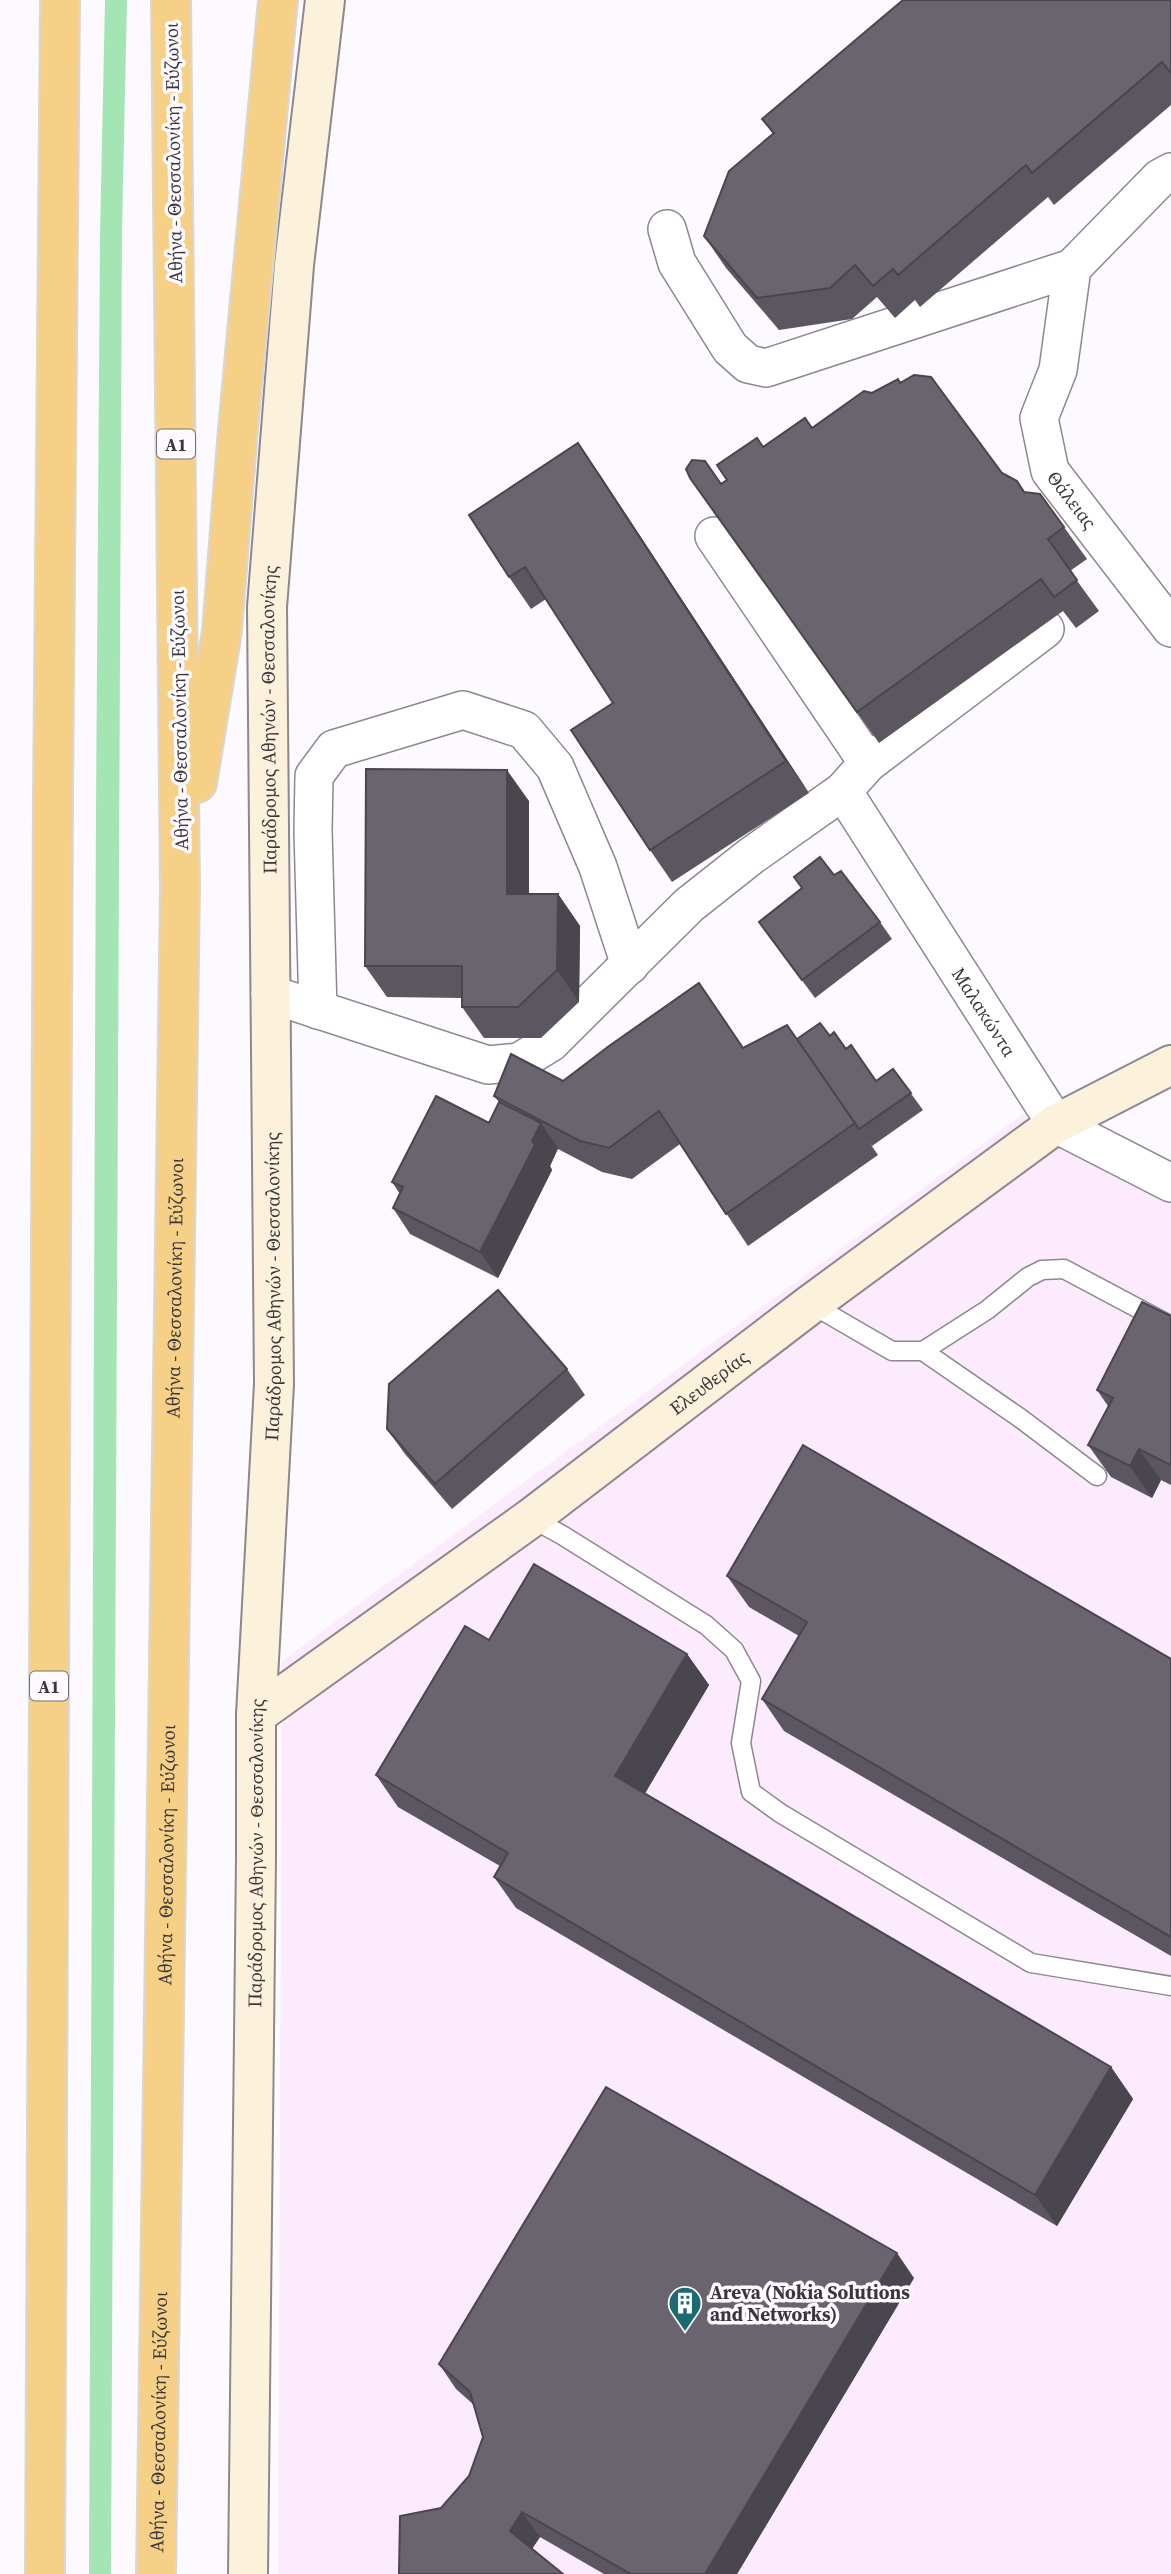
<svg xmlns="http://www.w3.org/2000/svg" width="1171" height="2574" font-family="'Source Serif 4',serif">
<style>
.industrial{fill:#fcebfd}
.green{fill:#a4e5b4}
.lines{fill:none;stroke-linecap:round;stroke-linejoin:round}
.lane-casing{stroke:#8d8791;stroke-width:21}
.street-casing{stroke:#8d8791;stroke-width:40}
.secondary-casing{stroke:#8d8791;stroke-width:42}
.highway-casing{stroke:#d8d7d8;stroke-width:42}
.lane{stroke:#fff;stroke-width:18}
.street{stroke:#fff;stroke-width:37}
.secondary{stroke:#fcf1db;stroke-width:38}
.highway{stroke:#f5d086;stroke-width:38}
.wall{fill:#5b565f}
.shaded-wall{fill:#4a464d}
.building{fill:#6a646e;stroke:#4a464d;stroke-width:2}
.labels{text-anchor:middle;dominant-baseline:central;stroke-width:7;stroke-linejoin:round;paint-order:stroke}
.shield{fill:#fdfaff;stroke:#747276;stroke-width:2}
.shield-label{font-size:18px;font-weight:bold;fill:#3a373c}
.street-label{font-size:19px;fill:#3a373c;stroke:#fdfaff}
.poi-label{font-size:19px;font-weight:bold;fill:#3a373c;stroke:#fdfaff;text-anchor:start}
</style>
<rect width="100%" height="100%" fill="#fdfaff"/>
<path class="industrial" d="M1045,1098L1171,1163V2574H278L282,1661Z"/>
<path class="green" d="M105,0H127L122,230L111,2574H89L96,808L100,235Z"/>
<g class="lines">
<defs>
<path id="lane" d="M811,1304L892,1351H923L987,1310L1028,1277L1042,1270L1064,1269L1171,1326
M923,1351L1020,1418L1097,1476
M531,1518L562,1535L706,1625L734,1650L751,1681L741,1743L751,1792L780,1813L1031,1963L1171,1986"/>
<g id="street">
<path d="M667,229L677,263L730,348L748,364L766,368L1072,268L1160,178L1171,172"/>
<path id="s1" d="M1072,268L1058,370L1039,418L1050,471L1171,628"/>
<path d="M714,536L868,763L1045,629"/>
<path id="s2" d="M843,791L1056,1124L1171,1183"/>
<path d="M270,994L488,1065L519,1062L550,1043L689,905L751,856L843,791L868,763"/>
<path d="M318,1010L313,831L314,776L334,749L463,710L524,730L555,767L598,867L630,965"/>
</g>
<g id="secondary">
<path id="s3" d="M256,1715L531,1518L811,1304L1056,1124L1171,1065"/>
<path id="s4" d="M248,2574L256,1857V1715L274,1384L267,607L294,265L325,0"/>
</g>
<g id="highway">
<path d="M197,783L222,631L238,429L278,0"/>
<path d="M45,2574L53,799L60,0"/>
<path id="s5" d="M156,2574L180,888L171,0"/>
</g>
</defs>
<use href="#lane" class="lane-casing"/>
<use href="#street" class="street-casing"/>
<use href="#secondary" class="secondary-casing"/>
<use href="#highway" class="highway-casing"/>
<use href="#lane" class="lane"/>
<use href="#street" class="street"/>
<use href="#secondary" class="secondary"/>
<use href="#highway" class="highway"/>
</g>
<path class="wall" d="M1171,0V105L1054,205L1048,197L920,307L915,300L895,318L877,297L852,319L779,330L726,268L704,236L773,134L762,119Z
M901,382L1002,473L1017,481L1025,492L1064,527L1087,559L1070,571L1099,611L1076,628L1063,611L879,743L712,510L721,484L763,447L812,428L872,393Z
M600,475L809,793L672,882L650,850L613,703L546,599L531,609L509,577Z
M529,801V894H558L580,926L579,1002L541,1038H484L462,1007V998L387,997L365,966Z
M759,922H880L892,939L815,998Z
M699,983L743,1048L797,1039L830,1036L846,1049L876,1081L893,1069L923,1110L872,1146L867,1139L878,1155L748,1246L680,1144L632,1179L602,1172L558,1149L550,1166L552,1170L498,1278L410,1234L393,1208L400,1194L392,1182L489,1123L499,1102L494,1096L563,1081Z
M1171,1316V1485L1161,1480L1152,1498L1111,1477L1088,1445L1108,1406L1097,1390Z
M567,1369L585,1395L452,1509L405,1454L387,1429Z
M727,1576L1171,1659V1956L784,1731L762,1699L799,1636L749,1607Z
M489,1640L687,1654L709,1685L645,1793L1111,2067L1133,2099L1057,2226L516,1908L494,1877L500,1866L398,1807L376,1775Z
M914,2278L737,2574H604L540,2537L532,2549L441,2508L469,2476L483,2437L474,2405L456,2389L439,2364Z"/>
<path class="shaded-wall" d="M578,443L600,475L809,793L786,761Z
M507,770L529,801V925L507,894Z
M558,894L580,926L579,1002L557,970Z
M541,1123L558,1148L550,1166L552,1170L498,1278L480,1252Z
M1139,1449L1161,1480L1152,1498L1130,1466Z
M687,1654L709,1685L637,1807L615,1776Z
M1111,2067L1133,2099L1057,2226L1035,2195Z
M897,2253L914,2278L737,2574H705Z
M522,2512L540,2537L527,2556L510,2531Z"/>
<path class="building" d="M903,0H1171V73L1162,62L1032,173L1026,165L898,275L893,269L873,286L855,265L830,288L757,298L704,236L729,171L774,133L762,119Z
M914,375L931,377L1002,473L1017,481L1024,492L1040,494L1064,527L1048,539L1077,580L1054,597L1041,579L857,712L690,478L686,469L692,460L705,461L721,484L727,480L717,465L757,438L763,447L805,418L812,428L864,391L872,393L898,379L900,383Z
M578,443L786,761L650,850L571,730L613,703L525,567L509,577L469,515Z
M366,769L507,770V894H558L557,970L518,1007H462V966H365Z
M820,857L834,875L841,871L880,922L802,980L759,922L802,888L794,877Z
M699,983L743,1048L787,1025L855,1123L726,1214L659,1111L609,1148L580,1141L494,1096L511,1054L563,1081L609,1046Z
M820,1023L830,1036L834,1032L846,1049L851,1045L876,1081L893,1069L911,1093L859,1129L797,1039Z
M436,1096L489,1123L499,1102L541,1123L532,1141L535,1145L480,1252L393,1208L403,1187L392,1182Z
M498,1290L567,1369L435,1484L387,1429L389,1384Z
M1142,1302L1171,1316V1465L1139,1449L1130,1466L1088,1445L1113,1398L1097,1390Z
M803,1445L1171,1659V1937L762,1699L807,1622L727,1576Z
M534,1564L687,1654L615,1776L1111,2067L1035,2195L494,1877L508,1853L376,1775L465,1626L489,1640Z
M606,2087L897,2253L705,2574H631L522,2512L510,2531L563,2574H399L400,2516L441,2508L469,2476L483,2437L470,2392L439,2364Z"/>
<defs>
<symbol id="building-pin" viewBox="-11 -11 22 30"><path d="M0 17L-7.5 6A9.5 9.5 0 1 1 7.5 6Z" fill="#1d6970" stroke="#fdfaff"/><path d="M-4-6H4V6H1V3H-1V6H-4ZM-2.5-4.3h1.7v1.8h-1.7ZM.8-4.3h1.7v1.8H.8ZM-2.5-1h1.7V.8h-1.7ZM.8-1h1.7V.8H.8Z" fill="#fff"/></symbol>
</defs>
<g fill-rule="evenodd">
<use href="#building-pin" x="666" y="2284" width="38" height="52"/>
</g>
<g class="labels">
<g class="shield">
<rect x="157" y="429.5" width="38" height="29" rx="5"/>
<rect x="30" y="1671.5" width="38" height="29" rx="5"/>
</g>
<g class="shield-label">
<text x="176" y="444">Α1</text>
<text x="49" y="1686">Α1</text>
</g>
<g class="street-label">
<text transform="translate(173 153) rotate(-91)">Αθήνα - Θεσσαλονίκη - Εύζωνοι</text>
<text stroke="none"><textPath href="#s1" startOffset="245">Θάλειας</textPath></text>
<text stroke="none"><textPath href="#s4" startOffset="1855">Παράδρομος Αθηνών - Θεσσαλονίκης</textPath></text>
<text transform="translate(179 720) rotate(-91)">Αθήνα - Θεσσαλονίκη - Εύζωνοι</text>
<text stroke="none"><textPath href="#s2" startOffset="262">Μαλακώντα</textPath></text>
<text stroke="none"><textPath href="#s4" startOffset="1288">Παράδρομος Αθηνών - Θεσσαλονίκης</textPath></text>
<text stroke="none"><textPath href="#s5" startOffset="1286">Αθήνα - Θεσσαλονίκη - Εύζωνοι</textPath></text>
<text stroke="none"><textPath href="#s3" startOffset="562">Ελευθερίας</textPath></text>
<text stroke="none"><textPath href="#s4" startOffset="721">Παράδρομος Αθηνών - Θεσσαλονίκης</textPath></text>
<text stroke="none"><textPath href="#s5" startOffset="719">Αθήνα - Θεσσαλονίκη - Εύζωνοι</textPath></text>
<text stroke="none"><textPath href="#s5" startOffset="152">Αθήνα - Θεσσαλονίκη - Εύζωνοι</textPath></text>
</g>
<g class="poi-label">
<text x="710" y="2292">Areva (Nokia Solutions<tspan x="710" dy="22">and Networks)</tspan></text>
</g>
</g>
</svg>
